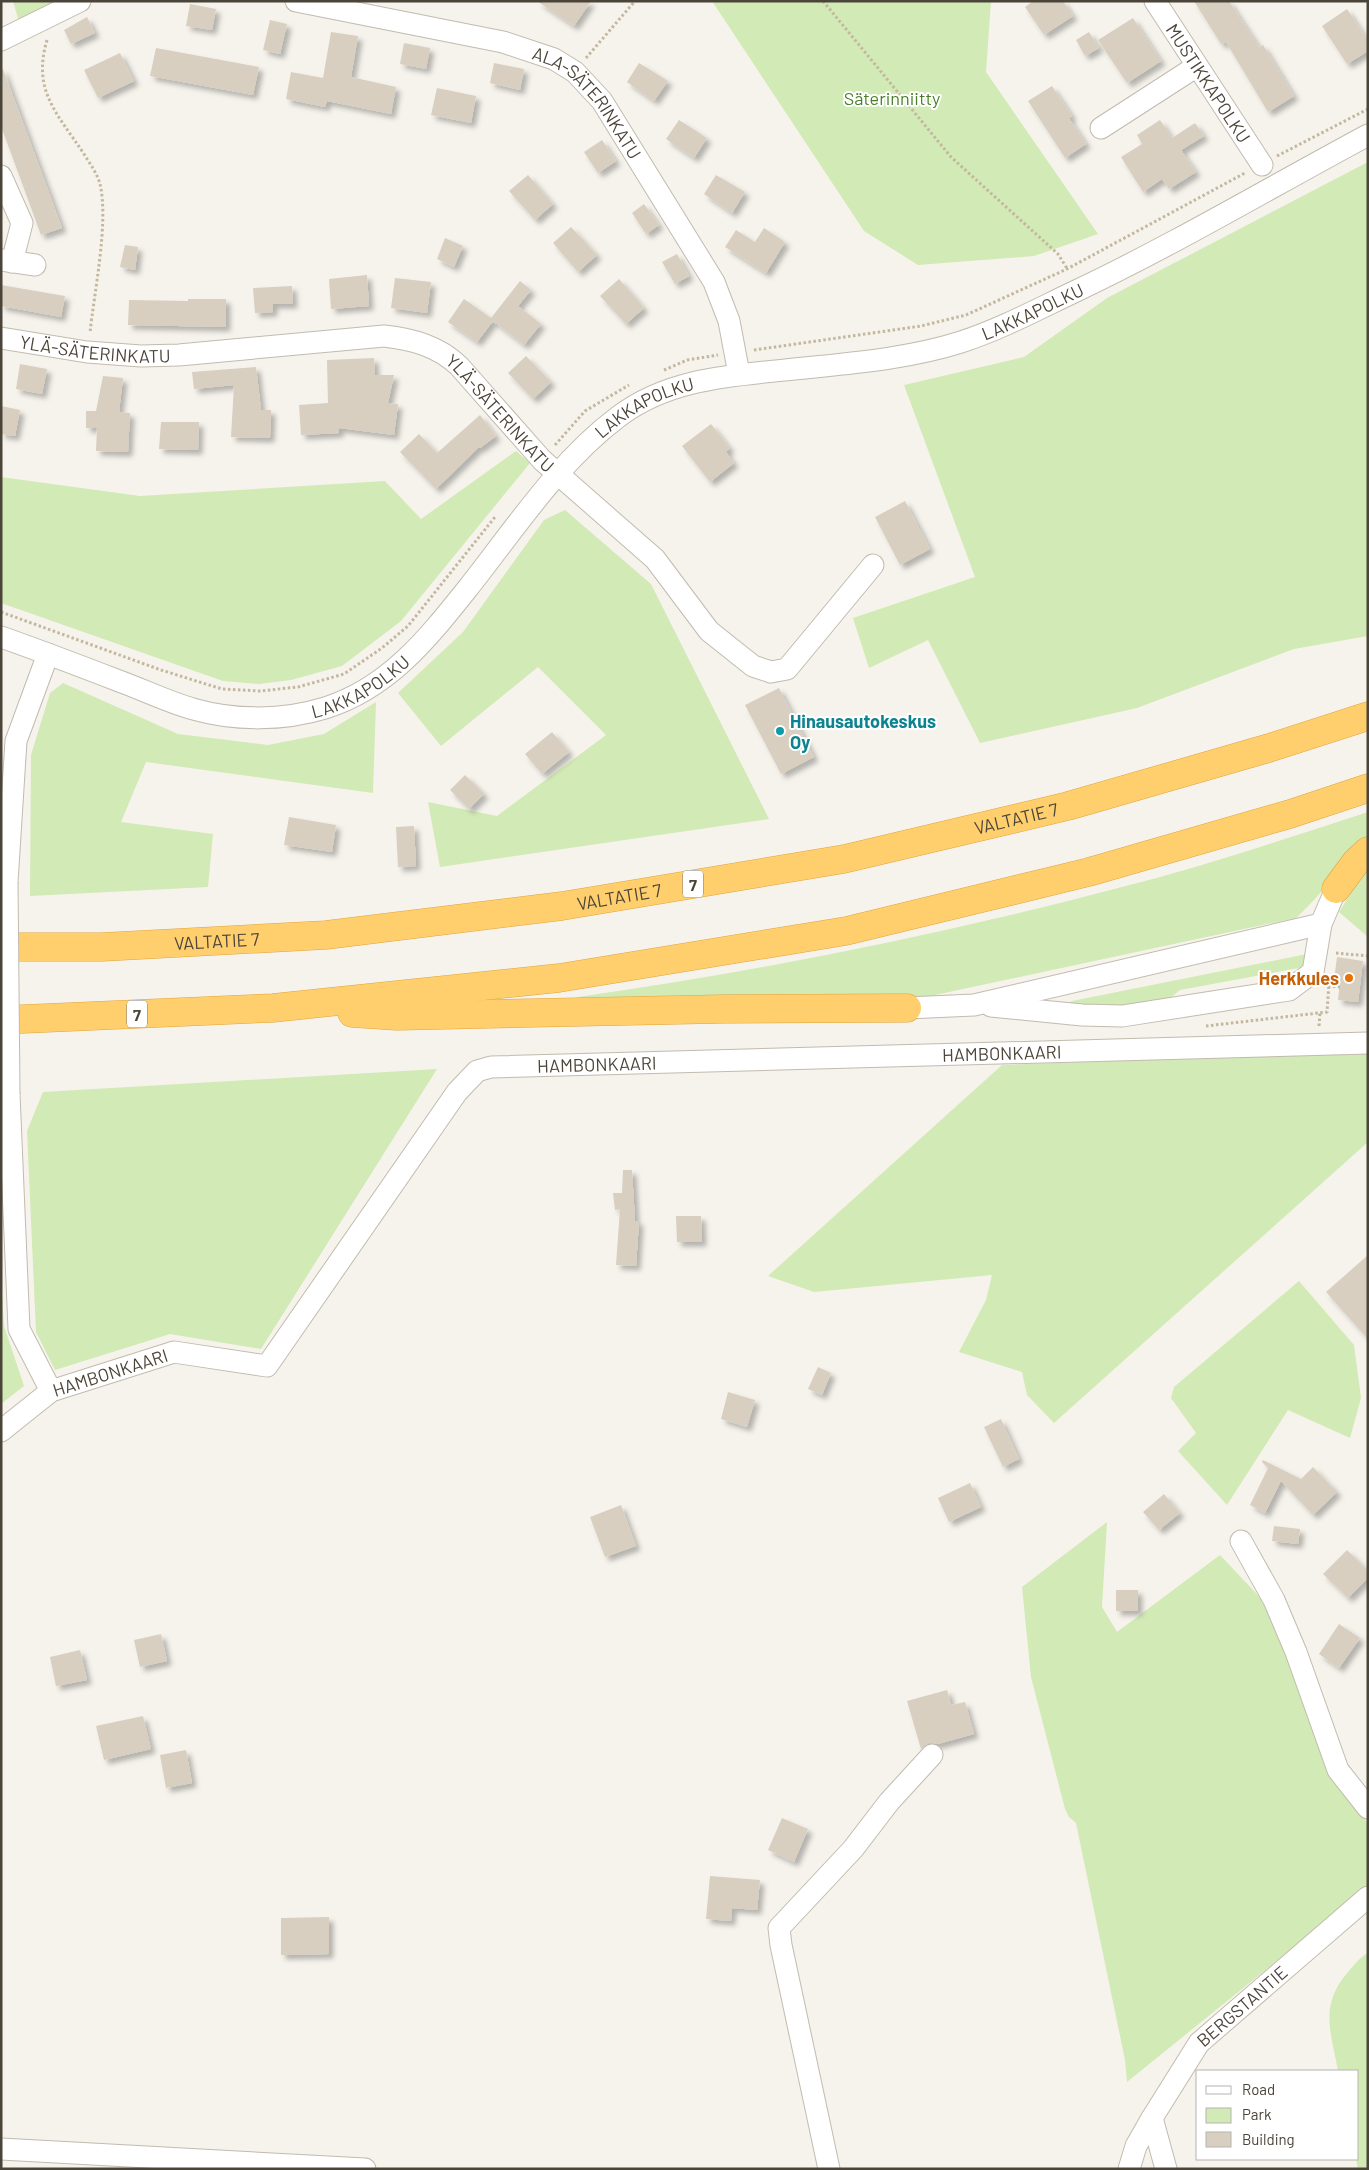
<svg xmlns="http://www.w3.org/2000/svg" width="1369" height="2170" font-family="Barlow,sans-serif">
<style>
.green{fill:#d2eab5}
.building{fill:#d8cfc1;filter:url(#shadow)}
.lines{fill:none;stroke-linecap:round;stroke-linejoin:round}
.minor-casing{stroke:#c2bbae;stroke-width:23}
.highway-casing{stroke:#e0a43c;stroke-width:29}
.path{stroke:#c4b79f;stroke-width:3;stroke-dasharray:2.5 2.5;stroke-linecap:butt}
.minor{stroke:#fff;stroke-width:21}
.highway{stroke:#ffcf6e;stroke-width:28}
.minor-bridge-casing{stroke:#c2bbae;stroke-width:23;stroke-linecap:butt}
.minor-bridge{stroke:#fff;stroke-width:21}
.culture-dot{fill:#0f9aa8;stroke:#fff;stroke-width:2}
.food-dot{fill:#e8710a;stroke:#fff;stroke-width:2}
.labels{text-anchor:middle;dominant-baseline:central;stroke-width:4;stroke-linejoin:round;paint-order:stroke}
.shield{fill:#fff;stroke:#817c74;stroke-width:1}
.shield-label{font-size:16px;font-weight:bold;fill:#4b4439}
.street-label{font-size:18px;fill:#4b4439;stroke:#fff}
.park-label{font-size:18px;fill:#4a7f2a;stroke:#fff}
.culture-label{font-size:18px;font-weight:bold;fill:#0d838f;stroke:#fff;text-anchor:start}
.food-label{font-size:18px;font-weight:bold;fill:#c56008;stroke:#fff;text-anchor:end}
</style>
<defs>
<filter id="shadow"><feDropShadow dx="4.5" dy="4.5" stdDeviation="2.5" flood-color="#0004"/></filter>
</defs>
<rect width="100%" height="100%" fill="#f6f3ec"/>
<path class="green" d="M13,1H60L19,22Z
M712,1H991L986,72L1098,234L1034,256L918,265L864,231Z
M1368,162V636L1294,649L1137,708L980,743L928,640L869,668L853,618L975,577L904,385L1024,357L1107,298Z
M516,451L530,463L401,621L342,666L291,680L259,684L223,681L1,603V477L140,496L385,481L421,519Z
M565,510L651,584L769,819L440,867L428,802L497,816L606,735L538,667L441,746L398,693L463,632L544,520Z
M63,683L178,734L268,745L324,734L376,702L373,793L146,762L121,822L213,834L208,887L30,896L31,755L50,693Z
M1368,812V839C1343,865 1322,894 1296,918L907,1001L569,1002L578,997C760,971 940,935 1118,888C1202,867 1285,839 1368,812Z
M1368,871V937L1339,912L1361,877Z
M1307,954V963L1299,968L1180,990L1162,1005L1105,1012L1067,1004L1072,1001Z
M1368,1051V1142L1054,1423L1027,1395L1022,1372L959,1352L986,1300L992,1275L814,1292L768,1276L1002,1065Z
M437,1069L261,1349L170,1334L55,1370L36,1332L27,1131L43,1092Z
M1,1277L4,1326L24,1386L1,1404Z
M1299,1281L1354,1345L1361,1398L1350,1438L1288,1410L1227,1505L1178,1451L1196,1433L1171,1398L1174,1387Z
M1107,1522L1102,1607L1117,1632L1220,1555L1271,1609L1336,1778L1368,1824V1887L1127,2082L1125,2060L1076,1823L1069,1817L1065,1809L1031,1677L1022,1587Z
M1368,1953V2169H1358L1356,2159H1358V2071H1338C1331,2032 1319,2005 1348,1972C1354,1965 1360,1957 1368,1953Z"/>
<path class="building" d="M537,1H591L574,26Z
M1033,1H1063L1073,16L1044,35L1025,7Z
M1194,1H1229L1259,47L1263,45L1294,96L1268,112L1226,42L1221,44Z
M190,4L216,9L212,30L186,26Z
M1347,9L1368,41V51L1347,64L1322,26Z
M87,17L95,33L71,44L64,30Z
M1133,18L1161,61L1127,83L1098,40Z
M270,20L287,24L280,54L263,50Z
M331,32L358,36L351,77L396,87L391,114L327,101L325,107L286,99L291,72L323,78Z
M1089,32L1099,48L1085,56L1076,40Z
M404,43L430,48L426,69L400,64Z
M156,48L259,67L253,95L150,76Z
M120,53L134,81L98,98L84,70Z
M494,63L524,69L520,90L490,83Z
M639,63L668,81L654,101L627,82Z
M1,69H3L62,228L41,235L1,126Z
M1052,86L1072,116L1069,118L1086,144L1065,158L1028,101Z
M437,88L476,96L471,123L431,115Z
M679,120L707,138L694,158L666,139Z
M1160,120L1172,138L1195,123L1204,136L1181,150L1196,172L1169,189L1162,179L1143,192L1121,157L1142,144L1137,135Z
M602,140L616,161L598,173L584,152Z
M528,175L553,204L535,220L509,191Z
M716,175L745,192L732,213L704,194Z
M644,204L659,225L646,234L632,213Z
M571,227L597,255L578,272L553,243Z
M764,228L785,242L766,273L725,247L736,230L755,242Z
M445,238L463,246L454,267L437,259Z
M125,245L138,247L135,270L120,267Z
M677,254L689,276L675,284L662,262Z
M367,275L369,306L331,309L329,279Z
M395,278L431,282L427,313L391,308Z
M619,279L644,308L626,324L600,296Z
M520,281L531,290L518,306L541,324L524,345L493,321L477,342L448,322L464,299L491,318Z
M1,285L65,296L61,317L1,306Z
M292,286L293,304H273V312L255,313L253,288Z
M188,299H226V327L128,325L129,300L188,301Z
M526,356L551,382L533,399L508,373Z
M374,358L375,375H394L388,403L398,404L394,435L339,428V433L301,435L299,405L328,403L327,360Z
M20,364L47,369L42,394L16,389Z
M256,367L261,410H271L270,438L231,437L234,385L194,389L192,372Z
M103,376L123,378L119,412L130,413L128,452L96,451L97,428H86V411H96Z
M1,406L20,410L15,436L1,434Z
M480,415L496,436L480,448L479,447L436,489L400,452L419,434L437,453Z
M161,422H199L198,450L159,449Z
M711,424L730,448L726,452L734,463L710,482L682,446Z
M905,501L930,549L900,565L875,517Z
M779,688L814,757L781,774L745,705Z
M552,732L569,752L542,774L525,754Z
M465,775L484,794L469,809L450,790Z
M289,817L336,825L332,852L284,845Z
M414,826L416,866L398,867L396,827Z
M1337,957L1363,961L1358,1002L1338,1000L1340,981L1334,980Z
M623,1170H632L635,1221H639L636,1266L616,1265L620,1209L615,1210L613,1193H622Z
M676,1216H701L702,1242H677Z
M1368,1255V1339L1326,1292Z
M818,1367L831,1373L822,1395L808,1389Z
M728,1392L755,1400L747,1427L721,1419Z
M1001,1419L1019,1459L1003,1467L984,1427Z
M1263,1460L1301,1479L1313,1467L1337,1492L1313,1515L1281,1481L1265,1513L1250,1505L1268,1468L1262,1462Z
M970,1483L981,1507L949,1522L938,1498Z
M1164,1494L1180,1513L1159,1530L1143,1512Z
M621,1505L636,1546L605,1557L590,1517Z
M1274,1526L1300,1529L1298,1544L1272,1541Z
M1347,1550L1368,1571V1578L1348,1598L1323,1574Z
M1116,1590H1138V1611H1116Z
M1339,1624L1360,1638L1339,1668L1319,1654Z
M161,1634L167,1661L140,1667L134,1640Z
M80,1650L87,1680L56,1686L50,1657Z
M947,1690L951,1705L965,1702L974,1734L938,1744L929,1743L921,1749L907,1701Z
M143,1716L151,1749L104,1760L96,1726Z
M186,1750L192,1783L166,1788L160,1755Z
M782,1818L808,1829L794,1862L768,1850Z
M710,1876L760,1880L757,1910L732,1908L731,1921L706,1919Z
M329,1917V1954L281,1955V1918Z"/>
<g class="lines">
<defs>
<g id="minor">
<path id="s1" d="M296,1L503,42L554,59L575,72L602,101L714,282L729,321L739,374"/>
<path id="s2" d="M1155,1L1262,165"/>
<path d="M1,40L80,1"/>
<path d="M1101,128L1197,66"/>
<path d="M1,176L22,223L12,262"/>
<path d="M1,260L35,265"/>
<path id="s3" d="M1,338L87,352L141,356L179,355L384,336C412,339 438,346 459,366L542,460L655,559L709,631L753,666L771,672L787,669L873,565"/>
<path id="s4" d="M1,637C41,651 80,666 119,681C144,690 168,702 193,709C235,721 283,721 325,708C389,688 428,638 468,588C514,530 558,462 618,417C674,374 747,375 814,367C863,362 914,357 961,342C1001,329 1038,309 1076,291C1175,244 1271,187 1368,135"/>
<path d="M7,882L16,741L48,654"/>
<path d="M991,1006L1082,1015L1122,1016L1289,990L1313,972L1321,924"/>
<path d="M907,1008L974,1005L1321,924L1336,889"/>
<path d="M9,1094L19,1329L51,1391"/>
<path id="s5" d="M1,1431L51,1391L174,1352L267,1366L457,1092L477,1071L491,1067L1368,1043"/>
<path d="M1241,1541L1274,1600L1296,1652L1338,1770L1368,1808"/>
<path d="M1,2149L365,2169"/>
<path d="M829,2169L781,1945L779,1928L853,1849L889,1802L932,1755"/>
<path d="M1129,2169L1136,2146L1152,2118"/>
<path id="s6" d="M1166,2169L1152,2118L1199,2043L1368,1897"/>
</g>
<g id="highway">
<path d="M1336,889L1356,862L1368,851"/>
<path id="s7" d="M1,947H102L326,935L562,906L844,859L1068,806L1269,748L1368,716"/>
<path d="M352,1013L397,1016L723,1009L907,1008"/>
<path d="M1,1020L273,1008L559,978L846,931L1089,872L1290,814L1368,788"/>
</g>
</defs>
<use href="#minor" class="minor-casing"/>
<use href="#highway" class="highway-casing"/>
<path class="path" d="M823,1L951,157L1058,254L1068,270
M47,40C32,91 57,113 84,154C90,164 97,173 100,184C109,222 94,293 90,333
M586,58L635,1
M1277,156L1368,109
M754,350L921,326L966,315L1067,269L1245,173
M664,370L687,360L718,355
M555,445L585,411L629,385
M1,612L161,670L222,689L260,691L298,687L344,674L382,648L408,626L495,517
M1336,953L1368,956
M1328,986L1340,987
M1206,1026L1327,1012L1329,983
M1319,1026L1320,1012"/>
<use href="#minor" class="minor"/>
<use href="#highway" class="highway"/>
<defs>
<path id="minor-bridge" d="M7,882L9,1094"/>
</defs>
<use href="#minor-bridge" class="minor-bridge-casing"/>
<use href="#minor-bridge" class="minor-bridge"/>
</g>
<circle class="culture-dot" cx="780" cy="731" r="5"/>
<circle class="food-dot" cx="1349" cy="978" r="5"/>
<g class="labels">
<g class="shield">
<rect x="683" y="870.5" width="20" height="27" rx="4"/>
<rect x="127" y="1000.5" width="20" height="27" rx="4"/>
</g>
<g class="shield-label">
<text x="693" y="884">7</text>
<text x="137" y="1014">7</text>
</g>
<g class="street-label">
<text stroke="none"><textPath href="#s2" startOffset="98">MUSTIKKAPOLKU</textPath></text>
<text stroke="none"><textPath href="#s1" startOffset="319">ALA-SÄTERINKATU</textPath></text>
<text stroke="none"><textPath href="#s4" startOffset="1189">LAKKAPOLKU</textPath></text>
<text stroke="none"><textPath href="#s3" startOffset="95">YLÄ-SÄTERINKATU</textPath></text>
<text stroke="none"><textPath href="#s4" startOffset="785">LAKKAPOLKU</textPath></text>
<text stroke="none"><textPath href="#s3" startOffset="530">YLÄ-SÄTERINKATU</textPath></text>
<text stroke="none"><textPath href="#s4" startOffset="380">LAKKAPOLKU</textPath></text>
<text stroke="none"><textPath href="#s7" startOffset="1026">VALTATIE 7</textPath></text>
<text stroke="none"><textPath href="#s7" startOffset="621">VALTATIE 7</textPath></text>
<text stroke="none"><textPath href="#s7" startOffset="216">VALTATIE 7</textPath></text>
<text stroke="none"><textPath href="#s5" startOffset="1175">HAMBONKAARI</textPath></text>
<text stroke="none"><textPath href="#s5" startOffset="770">HAMBONKAARI</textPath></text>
<text stroke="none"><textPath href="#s5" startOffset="126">HAMBONKAARI</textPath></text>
<text stroke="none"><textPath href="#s6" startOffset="198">BERGSTANTIE</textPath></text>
</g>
<g class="park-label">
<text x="892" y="98">Säterinniitty</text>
</g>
<g class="culture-label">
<text x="790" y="721">Hinausautokeskus<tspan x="790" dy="21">Oy</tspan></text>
</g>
<g class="food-label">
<text x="1339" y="978">Herkkules</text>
</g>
</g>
<rect width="1369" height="2170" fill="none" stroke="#4b4439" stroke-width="5"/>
<rect x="1196" y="2070" width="162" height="90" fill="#ffffff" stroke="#b7b4b0"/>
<rect x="1206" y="2086" width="25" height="8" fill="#ffffff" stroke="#b7b4b0"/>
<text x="1242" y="2095" font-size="15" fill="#4b4439">Road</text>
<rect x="1206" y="2108" width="25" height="15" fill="#d2eab5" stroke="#b7b4b0"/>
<text x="1242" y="2120" font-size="15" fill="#4b4439">Park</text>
<rect x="1206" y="2132" width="25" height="15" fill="#d8cfc1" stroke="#b7b4b0"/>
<text x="1242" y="2145" font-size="15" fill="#4b4439">Building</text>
</svg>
